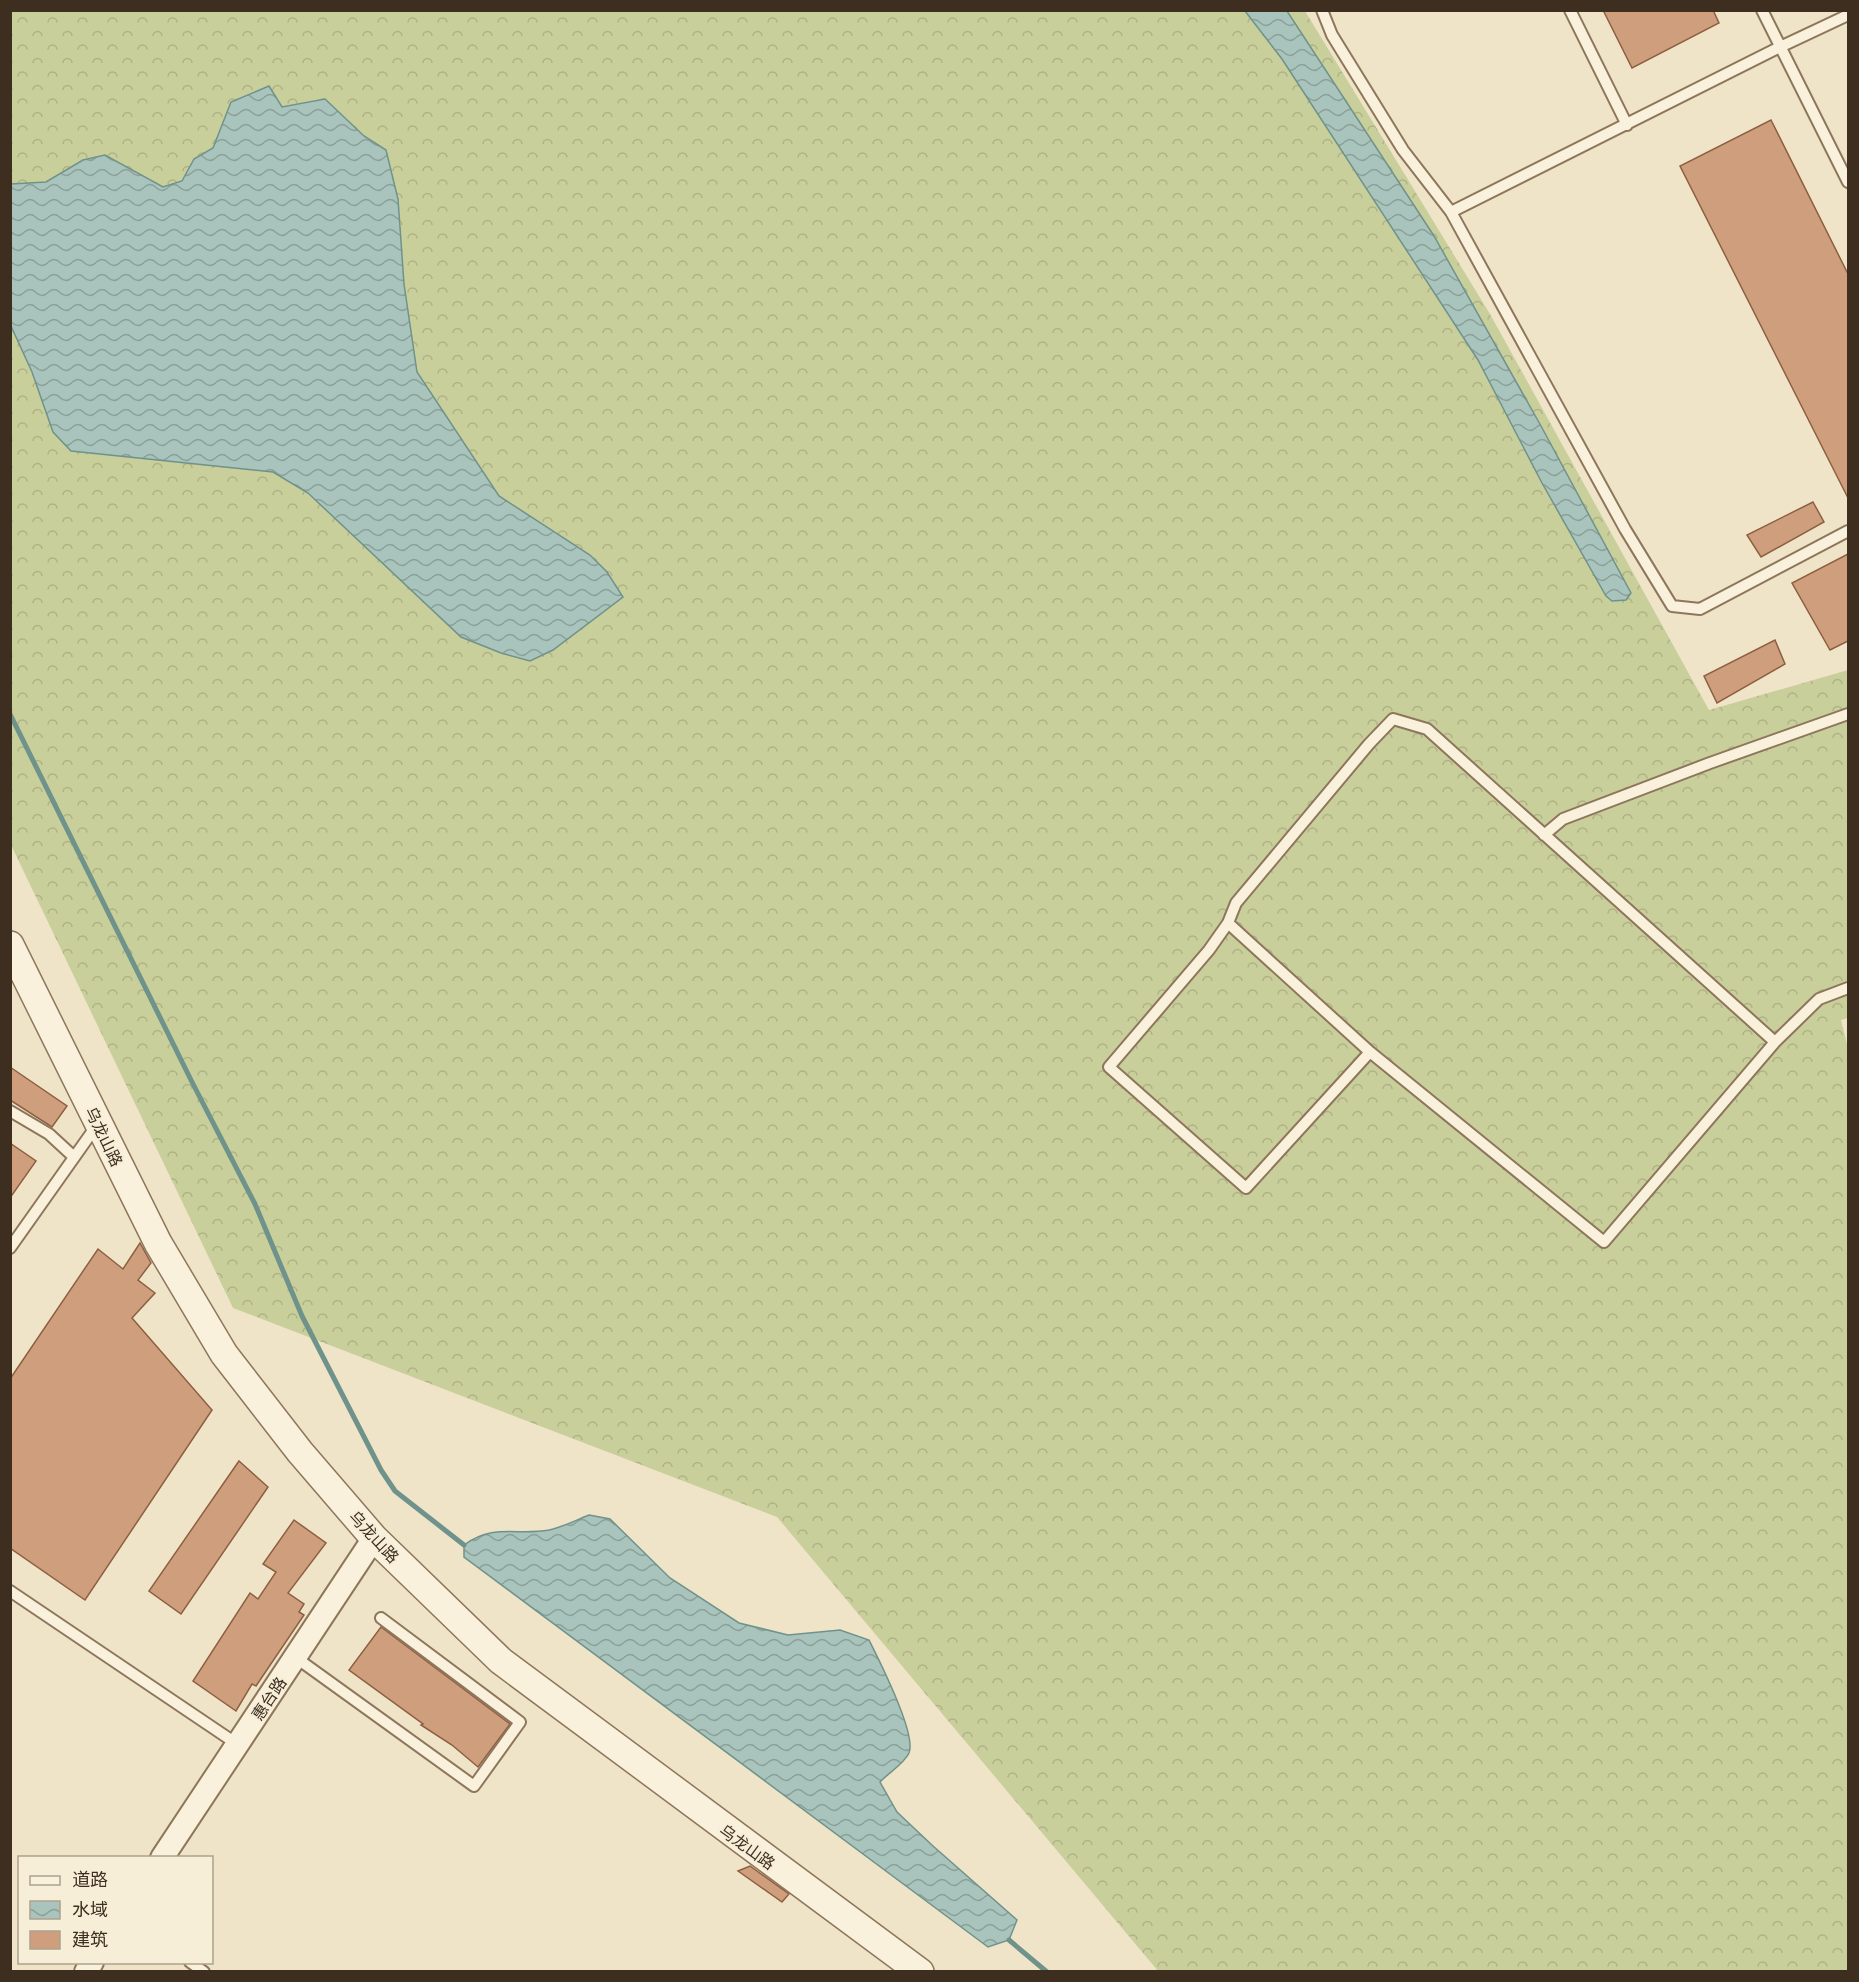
<svg xmlns="http://www.w3.org/2000/svg" width="1859" height="1982" font-family="Literata,'Noto Sans SC',serif">
<style>
.forest{fill:url(#forest-crowns)}
.water{fill:url(#water-waves);stroke:#6f938a;stroke-width:1.5}
.lines{fill:none;stroke-linecap:round;stroke-linejoin:round}
.stream{stroke:#6f938a;stroke-width:5}
.building{fill:#cf9f7d;stroke:#8d5f41;stroke-width:1.5}
.service-casing{stroke:#8d765c;stroke-width:14}
.minor-casing{stroke:#8d765c;stroke-width:26}
.tertiary-casing{stroke:#8d765c;stroke-width:30}
.service{stroke:#faf1dc;stroke-width:10}
.minor{stroke:#faf1dc;stroke-width:22}
.tertiary{stroke:#faf1dc;stroke-width:27}
.labels{text-anchor:middle;dominant-baseline:central;stroke-width:4.5;stroke-linejoin:round;paint-order:stroke}
.street-label{font-size:16px;fill:#3d2e20;stroke:#f7eed8}
</style>
<defs>
<pattern id="forest-crowns" width="20" height="18" patternUnits="userSpaceOnUse" patternTransform="scale(1.5)"><rect width="20" height="18" fill="#c9cf9b"/><path d="M2 6a3 3 0 1 1 6 0M12 15a3 3 0 1 1 6 0" fill="none" stroke="#aeb285"/></pattern>
<pattern id="water-waves" width="16" height="10" patternUnits="userSpaceOnUse" patternTransform="scale(1.5)"><rect width="16" height="10" fill="#a9c4bc"/><path d="M0 5q4-4 8 0t8 0" fill="none" stroke="#8ba098"/></pattern>
</defs>
<rect width="100%" height="100%" fill="#f0e4c8"/>
<path class="forest" d="M11,11H1305L1490,314L1709,710L1848,670V1018L1841,1020L1848,1048V1971H1158L777,1517L233,1308L11,845Z"/>
<path class="water" d="M1245,11H1287L1434,236L1541,426L1631,593L1626,600L1612,601L1606,596L1542,483L1478,360L1282,59Z
M269,86L282,107L325,99L364,136L386,150L398,199L404,284L417,372L499,496L590,555L607,572L623,597L553,650L530,661L501,653L461,637L308,493L273,472L71,451L53,432L32,372L11,326V184L46,182L83,160L105,155L163,187L182,181L194,159L213,148L231,102Z
M589,1515L610,1519L670,1578L739,1623L788,1635L840,1630L869,1640C879,1660 917,1734 909,1753C904,1764 888,1773 880,1782L897,1812L933,1846L1017,1920L1009,1940L988,1947L464,1557V1545C494,1523 517,1536 549,1530C563,1527 576,1520 589,1515Z"/>
<g class="lines">
<path class="stream" d="M10,714L192,1082L255,1204L302,1316L381,1470L395,1491L464,1545
M1009,1940L1047,1972"/>
</g>
<path class="building" d="M1603,10H1713L1719,23L1632,68Z
M1771,120L1848,274V498L1680,166Z
M1813,502L1824,522L1761,557L1747,535Z
M1848,554V641L1830,650L1792,583Z
M1775,640L1785,664L1717,703L1704,676Z
M10,1067L67,1106L52,1127L10,1100Z
M10,1143L36,1161L10,1198Z
M140,1243L151,1263L138,1280L155,1293L132,1318L212,1410L85,1600L10,1548V1379L98,1249L123,1269Z
M239,1461L268,1487L181,1614L149,1591Z
M294,1520L326,1543L288,1593L304,1604L299,1612L304,1615L256,1686L252,1684L236,1711L193,1681L250,1593L258,1599L276,1572L263,1564Z
M381,1627L510,1724L478,1767L452,1745L421,1725L423,1724L349,1670Z
M750,1866L789,1894L782,1902L738,1871Z"/>
<g class="lines">
<defs>
<path id="service" d="M1322,10L1332,35L1403,150L1451,212L1625,529L1672,606L1700,609L1848,531
M1570,10L1627,125
M1762,10L1848,182
M1451,212L1780,47L1848,15
M1544,835L1563,819L1710,763L1848,714
M1228,923L1370,1052L1604,1242L1775,1042L1819,999L1848,988
M1370,1052L1246,1188L1109,1067L1209,950L1228,923L1236,903L1369,744L1393,719L1427,729L1775,1042
M10,1111L49,1134L74,1157
M10,1248L97,1125
M10,1591L237,1744
M295,1657L474,1786L520,1722L381,1618
M190,1962L204,1972"/>
<path id="minor" d="M162,1858L374,1538
M86,1972L92,1962"/>
<path id="tertiary" d="M10,945L158,1243L224,1354L300,1452L374,1538L501,1661L920,1972"/>
</defs>
<use href="#service" class="service-casing"/>
<use href="#minor" class="minor-casing"/>
<use href="#tertiary" class="tertiary-casing"/>
<use href="#service" class="service"/>
<use href="#minor" class="minor"/>
<use href="#tertiary" class="tertiary"/>
</g>
<g class="labels">
<g class="street-label">
<text transform="translate(105 1136) rotate(64)">乌龙山路</text>
<text transform="translate(375 1536) rotate(47)">乌龙山路</text>
<text transform="translate(268 1698) rotate(-56)">惠台路</text>
<text transform="translate(748 1846) rotate(36)">乌龙山路</text>
</g>
</g>
<rect width="1859" height="1982" fill="none" stroke="#3d2e20" stroke-width="24"/>
<rect x="18" y="1856" width="195" height="108" fill="#f7eed8" stroke="#ada18e" stroke-width="1.5"/>
<rect x="30" y="1876" width="30" height="9" fill="#faf1dc" stroke="#ada18e" stroke-width="1.5"/>
<text x="72" y="1886" font-size="18" fill="#3d2e20">道路</text>
<rect x="30" y="1901" width="30" height="18" fill="url(#water-waves)" stroke="#ada18e" stroke-width="1.5"/>
<text x="72" y="1916" font-size="18" fill="#3d2e20">水域</text>
<rect x="30" y="1931" width="30" height="18" fill="#cf9f7d" stroke="#ada18e" stroke-width="1.5"/>
<text x="72" y="1946" font-size="18" fill="#3d2e20">建筑</text>
</svg>
